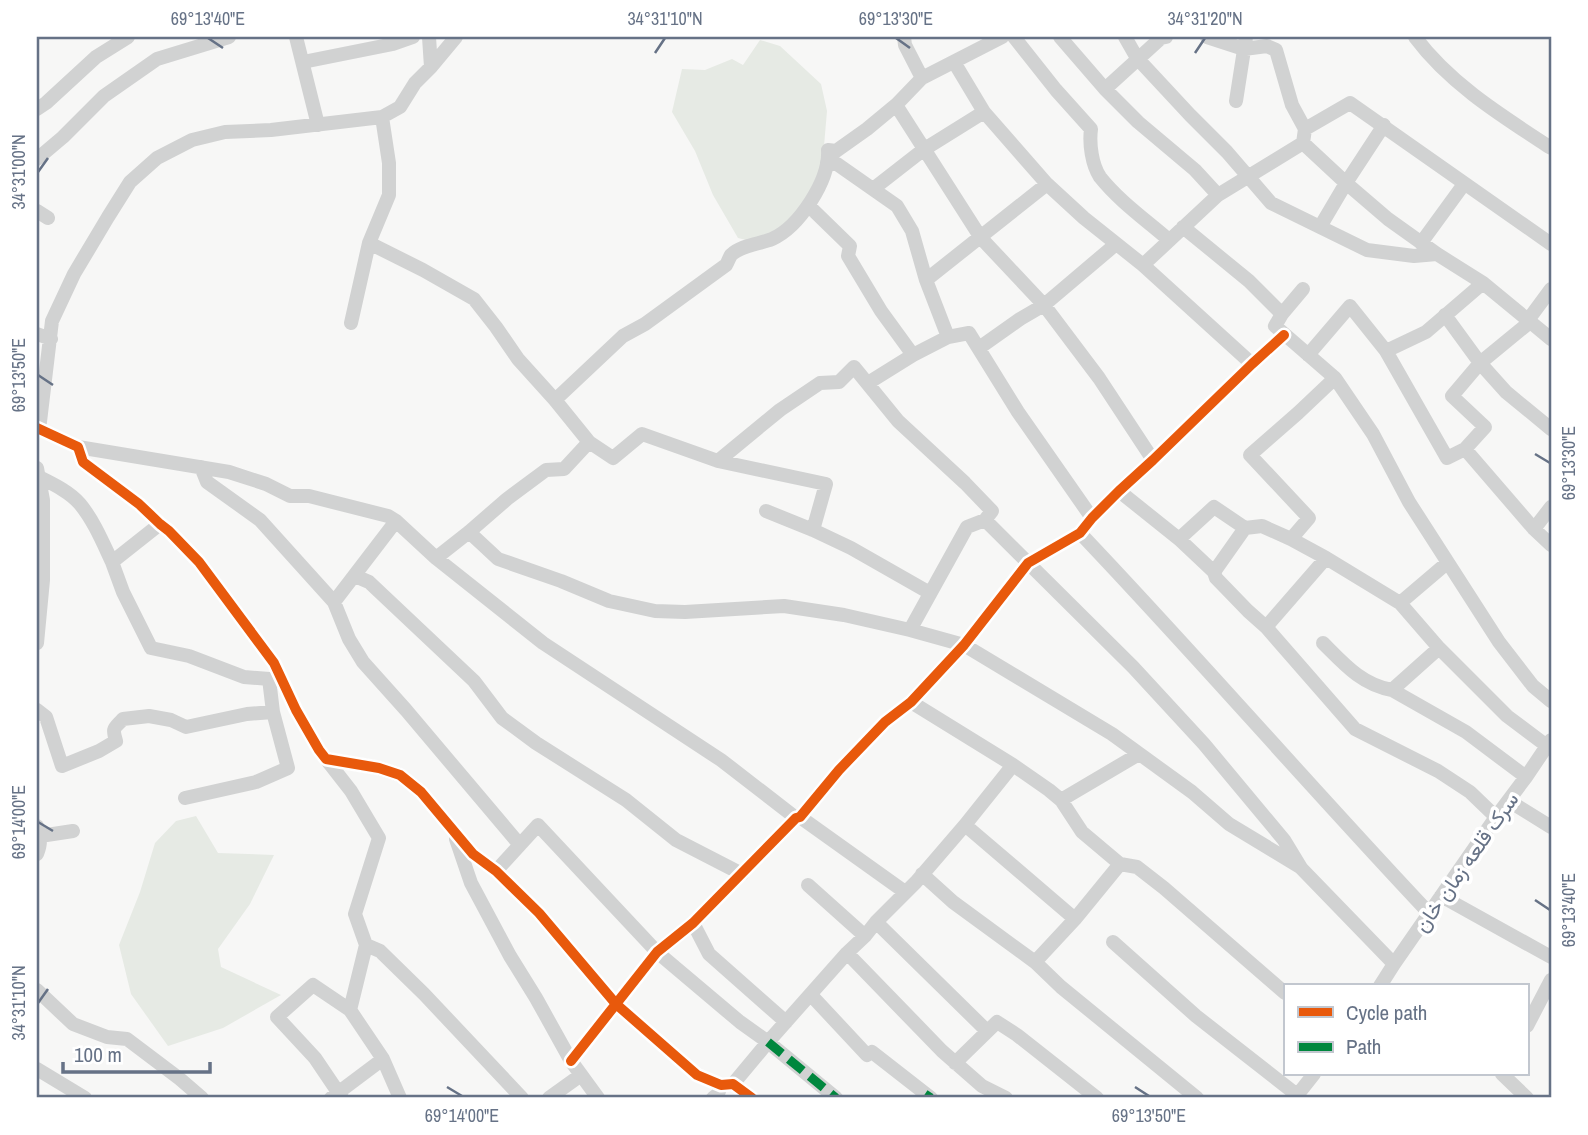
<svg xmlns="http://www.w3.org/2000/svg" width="1588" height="1135" font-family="'Archivo Narrow',Vazirmatn,sans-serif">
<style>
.green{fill:#e6eae4}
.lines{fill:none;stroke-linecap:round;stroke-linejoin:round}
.minor{stroke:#d1d2d2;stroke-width:14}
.quiet{stroke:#00873e;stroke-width:9;stroke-dasharray:18 9;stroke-linecap:butt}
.cycleway-casing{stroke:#fff;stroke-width:15}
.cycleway{stroke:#e8590c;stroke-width:10}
.ticks{fill:none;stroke:#667286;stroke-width:2.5}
.labels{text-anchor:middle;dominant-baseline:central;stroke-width:7;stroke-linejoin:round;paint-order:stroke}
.street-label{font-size:21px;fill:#667286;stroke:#fff}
.neatline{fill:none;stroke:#667286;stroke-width:2.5}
.ticks-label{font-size:18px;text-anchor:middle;fill:#667286}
</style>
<rect width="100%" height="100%" fill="#f7f7f6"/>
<path class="green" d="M760,40L780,46L821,84L827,111L824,146L817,182L794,221L765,239L746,240L738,238L713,195L695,151L672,112L682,69L705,70L732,59L743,65Z
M196,816L218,853L274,855L250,904L218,949L221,967L281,995L223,1028L168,1046L131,994L119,945L140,892L155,843L176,821Z"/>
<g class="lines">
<path class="minor" d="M296,37L318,125
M429,37L431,67
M904,37L905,45L922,78
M1014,37L1056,90L1091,129C1089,144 1092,165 1100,177C1119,201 1146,220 1169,240
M1060,37L1105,89L1138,122L1195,170L1218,195
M1125,37L1137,58L1190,115L1227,152L1271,203L1367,250L1414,256L1437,254
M1207,37L1244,49L1267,46L1276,50L1292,105L1305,129
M1415,37C1450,84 1502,116 1551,148
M303,62L393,44L413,37
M954,62L984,112L1047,184L1084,218L1143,265L1252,364
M1105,89L1161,38L1166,37
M1236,101L1246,37
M896,105L981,238L1044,305L1099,378L1153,460
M37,109L46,103L96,57L128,37
M1303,143L1346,183L1388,219L1437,254L1483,283L1551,339
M37,159L63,137L104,96L157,59L229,37
M827,163L837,164L897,206L912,231L926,280L948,337
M873,189L923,150L984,112
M807,208L813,210L850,246L848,256L881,311L913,355
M37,211L48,218
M1183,227L1249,281L1282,314
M1320,227L1346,183L1384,125
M369,243L423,270L474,299L496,327L518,359L555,400L589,442L613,458L642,434L718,461L826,484L813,530
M1421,243L1464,184
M1143,265L1218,195L1303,143L1305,129L1350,103L1551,244
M926,280L1047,184
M1303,289L1282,314L1275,326L1335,378L1373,434L1409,502L1499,642L1533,686L1551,701
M1445,315L1480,363L1506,392L1551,429
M1528,320L1551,289
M351,323L369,243L389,195V163L382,117
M37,334L51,339
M979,348L1020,319L1044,305L1116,244
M1386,351L1426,332L1483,283
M1308,355L1350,306L1386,351L1447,458L1465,449L1485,427L1452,396L1480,363L1530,322
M868,383L913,355L948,337L969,333L1018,412L1092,518
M555,400L623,336L645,324L726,265C728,262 729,258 731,255C741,245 760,244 772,239C799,227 830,180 828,150L836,151L867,129L896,105L922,78L1002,37
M37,428L78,447L83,462L139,504L160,524L169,531L199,562L274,663L296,710L319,750L326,759L379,768L400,775L421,792L473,854L496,871L539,913L616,1004L697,1075L721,1085L733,1084L752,1098
M39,430L52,321L74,274L108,217L130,182L157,158L192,140L225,132L271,130L382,117L400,107L415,83L431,67L456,37
M78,447L229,472L266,484L290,496H309L388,516L396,521L436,558L543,643L721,760L796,818
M1465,449L1534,529L1551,545
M718,461L780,410L820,383L839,382L854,367L898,421L965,483L992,511L985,520L1133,667L1204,744L1284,840L1301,868L1394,964
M201,467L207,482L260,520L334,602L349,639L363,662L406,710L520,845
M37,468L43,500V580L37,643
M39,477C53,484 70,492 80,504C94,521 103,543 112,562
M1119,491L1179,539L1214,572L1216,578L1248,611L1266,627L1355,729L1438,771L1470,792L1496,817
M766,511L813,530L851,548L930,593
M160,524L112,562L123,592L151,648L189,656L244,677L282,680
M1534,529L1551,507
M469,532L498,559L561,581L609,601L655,611L685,612L784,606L844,615L910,630L964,645L1112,734L1192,792L1229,824L1300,867
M1080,533C1199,658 1311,788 1429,913
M1179,539L1214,507L1245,528L1262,526L1291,539L1326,558L1400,603L1439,648L1507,716L1547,746
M1291,539L1309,518L1250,455L1298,413L1335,378
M436,558L469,532L507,499L546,470L564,469L589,442
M1214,572L1245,528
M355,576L369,582L474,681L502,718L536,743L626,800L676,840L742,874
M334,602L396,521
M1400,603L1447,563
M1266,627L1326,558
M910,630L967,527L985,520
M1323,643C1344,664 1362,685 1392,690L1466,732L1526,777
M1392,690L1439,648
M911,702L1013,765L1049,790L1061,800L1082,832L1120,864L1137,867L1164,888L1285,993
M37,710L46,717L62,766L99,751L116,741C112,727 114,729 123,719L149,716L171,720L186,727L247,714L273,712
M326,759L351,791L379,838L355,914L366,945L350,1010L383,1059L400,1098
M185,798L256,782L288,768L273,712L269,679
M1061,800L1139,754
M1509,801L1551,827
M800,817L905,892
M965,825L1075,919
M37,826C41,837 41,844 37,854
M40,836L73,831
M456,839L471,883L510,956L536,998L571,1061L598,1098
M496,871L538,825L657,952L740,1022L768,1042L836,1098
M922,874L953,902L1035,962L1061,987L1197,1098
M808,885L865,936
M1441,896L1551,957
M876,922L987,1031
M693,923L709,954L786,1022
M1113,942L1196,1016L1297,1095
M366,945L380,951L424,994L522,1098
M847,953L942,1051L982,1086L1006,1098
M1035,962L1075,919L1120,864
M1380,986L1394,964L1496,817L1526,777L1551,740
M37,990L73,1024L107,1037L127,1039L180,1079L202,1098
M811,995L867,1055L872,1052L931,1098
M1527,1026L1551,980
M571,1061L657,952L693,923L796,818L800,817L839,770L885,722L911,702L964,645L1028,563L1080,533L1092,518L1119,491L1153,460L1252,364L1284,335
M955,1063L997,1022L1017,1035L1097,1098
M37,1069L85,1098
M1502,1074L1527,1098
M733,1084L768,1042L847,953L865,936L876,922L916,882L965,825L1013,765
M331,1098L383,1059
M342,1098L315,1058L277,1017L313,985L350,1010
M549,1098L581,1075
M713,1098L718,1094L721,1085
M1295,1098L1314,1074"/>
<path class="quiet" d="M768,1042L836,1098
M925,1094L931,1098"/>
<defs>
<path id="cycleway" d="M37,428L78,447L83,462L139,504L160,524L169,531L199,562L274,663L296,710L319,750L326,759L379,768L400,775L421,792L473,854L496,871L539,913L616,1004L697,1075L721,1085L733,1084L752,1098
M571,1061L657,952L693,923L796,818L800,817L839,770L885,722L911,702L964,645L1028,563L1080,533L1092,518L1119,491L1153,460L1252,364L1284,335"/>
</defs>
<use href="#cycleway" class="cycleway-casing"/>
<use href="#cycleway" class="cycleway"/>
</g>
<path class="ticks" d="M208,38L223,48M896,38L910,48M655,53L665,38M1195,53L1205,38M38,172L48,158M38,375L53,385M1535,454L1550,463M38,822L53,831M1535,900L1550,910M38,1003L48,989M447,1087L462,1096M1135,1087L1149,1096"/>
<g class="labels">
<g class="street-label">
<text transform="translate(1466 862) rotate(-55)">سرک قلعه زمان خان</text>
</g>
</g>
<rect width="1588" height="1135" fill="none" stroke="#ffffff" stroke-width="77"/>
<rect x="1284" y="984" width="245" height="91" fill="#ffffff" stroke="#c2c7cf" stroke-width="2"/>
<rect x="1298" y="1007" width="35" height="10" fill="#e8590c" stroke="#c2c7cf" stroke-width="2"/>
<text x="1346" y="1020" font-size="21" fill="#667286">Cycle path</text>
<rect x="1298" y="1042" width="35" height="10" fill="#00873e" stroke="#c2c7cf" stroke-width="2"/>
<text x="1346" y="1054" font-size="21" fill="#667286">Path</text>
<path d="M63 1062v10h147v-10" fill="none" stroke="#667286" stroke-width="3.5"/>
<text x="74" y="1062" font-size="21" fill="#667286" stroke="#ffffff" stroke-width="5" paint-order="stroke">100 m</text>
<rect x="38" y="38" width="1512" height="1058" class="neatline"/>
<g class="ticks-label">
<text x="208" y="25">69°13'40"E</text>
<text x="665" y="25">34°31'10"N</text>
<text x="896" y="25">69°13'30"E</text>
<text x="1205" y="25">34°31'20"N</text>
<text transform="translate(19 172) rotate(-90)" y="6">34°31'00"N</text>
<text transform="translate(19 375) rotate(-90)" y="6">69°13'50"E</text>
<text transform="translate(1569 463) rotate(-90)" y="6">69°13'30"E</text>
<text transform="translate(19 822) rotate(-90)" y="6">69°14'00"E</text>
<text transform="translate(1569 910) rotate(-90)" y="6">69°13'40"E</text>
<text transform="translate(19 1003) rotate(-90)" y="6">34°31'10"N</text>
<text x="462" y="1122">69°14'00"E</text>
<text x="1149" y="1122">69°13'50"E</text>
</g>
</svg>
